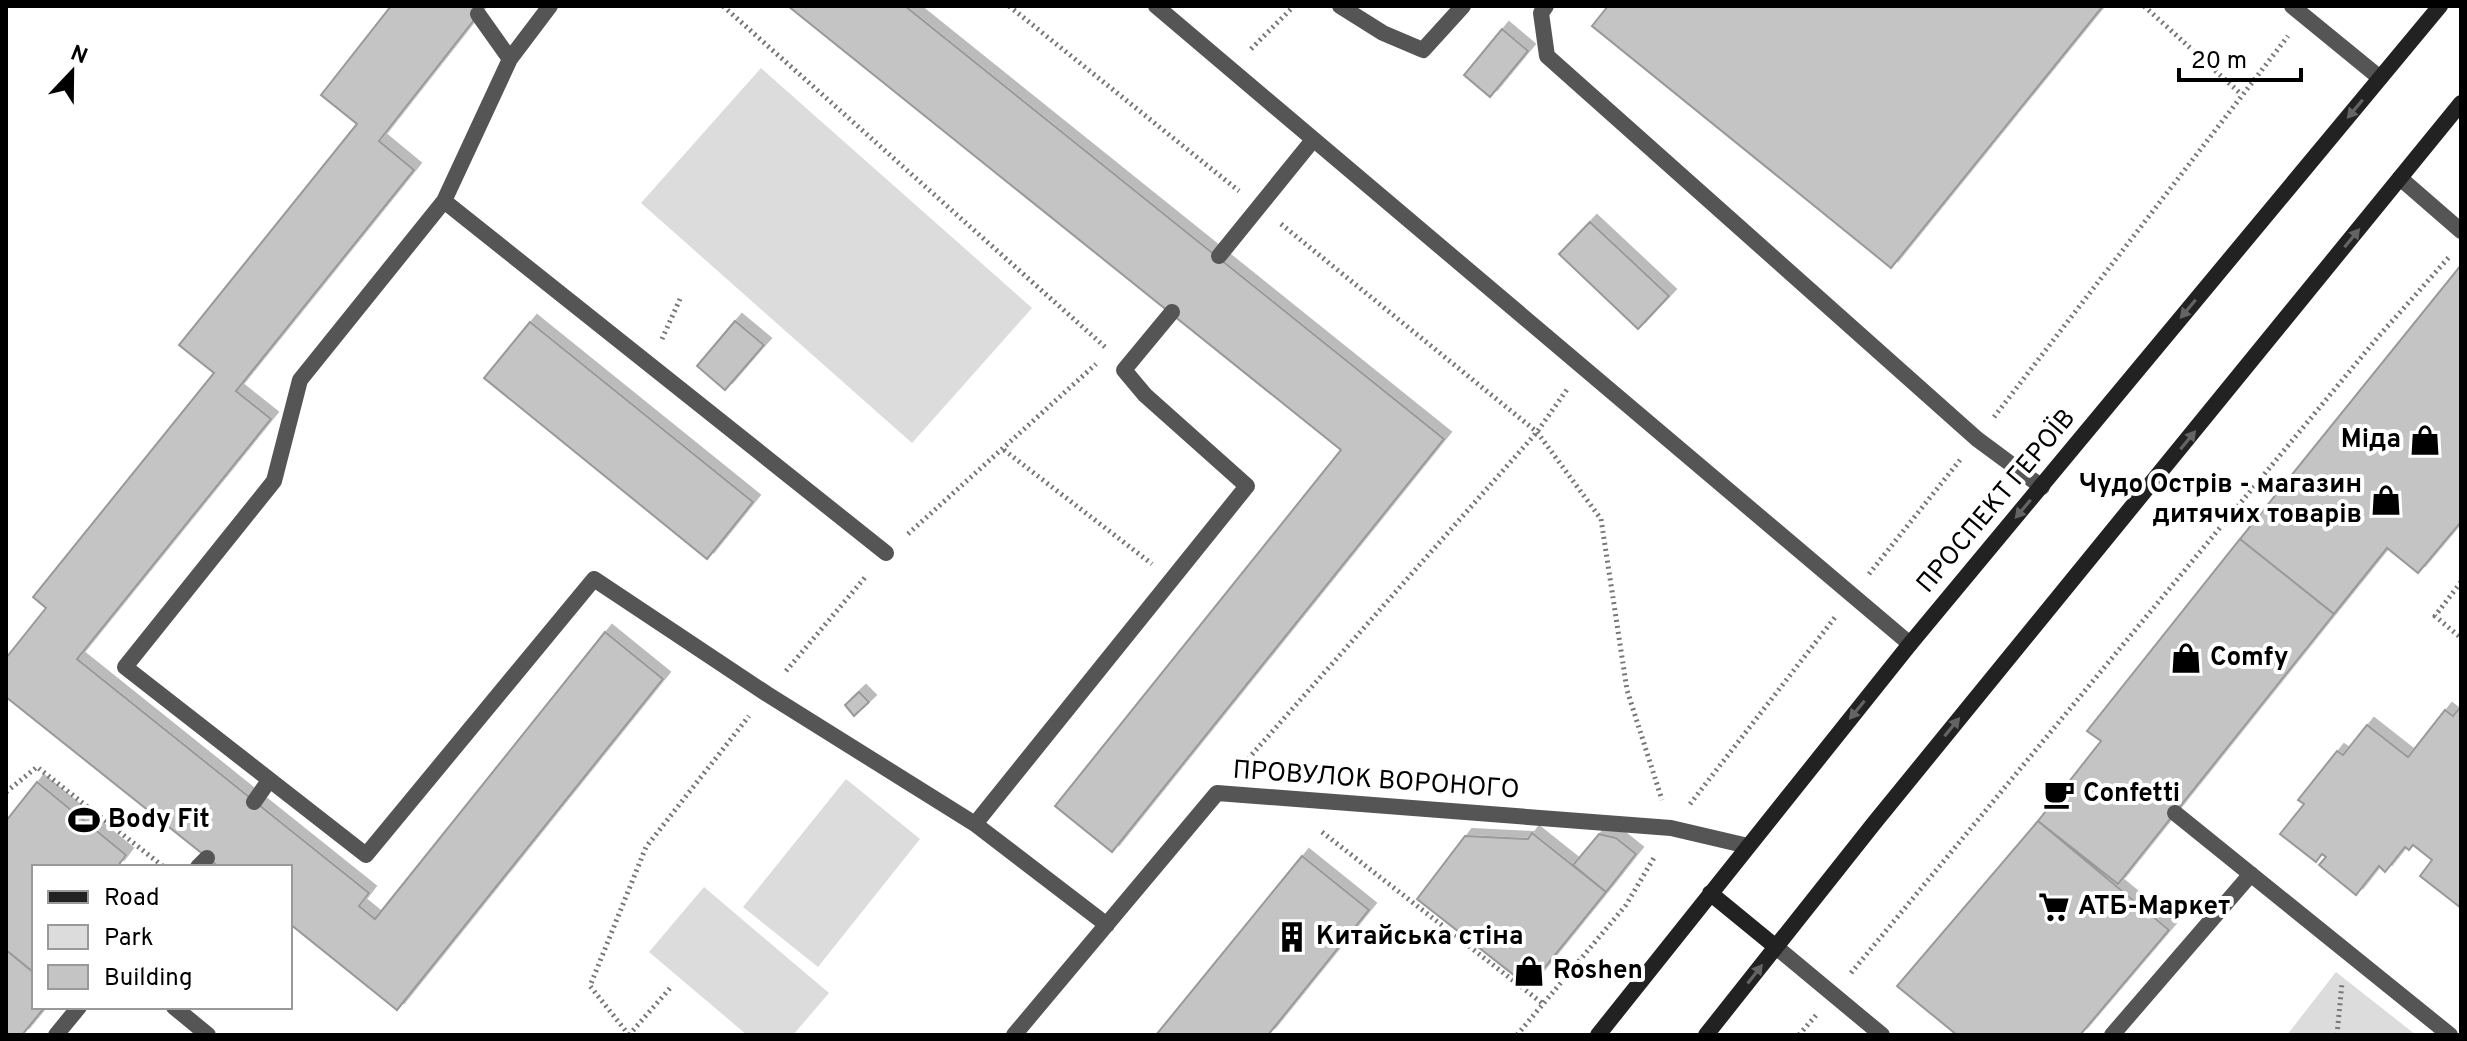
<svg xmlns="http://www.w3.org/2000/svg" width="2467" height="1041" font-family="Overpass,sans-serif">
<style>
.green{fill:#dcdcdc}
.building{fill:#c4c4c4;stroke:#999;stroke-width:2;filter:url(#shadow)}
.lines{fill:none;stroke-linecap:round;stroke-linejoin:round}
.path{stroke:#777;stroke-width:5;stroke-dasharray:2 4;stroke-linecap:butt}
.service{stroke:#555;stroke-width:16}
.secondary{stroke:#222;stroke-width:16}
.oneway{fill:#646464}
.labels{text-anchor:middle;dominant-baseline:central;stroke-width:8;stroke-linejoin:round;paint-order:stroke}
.poi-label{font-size:26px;font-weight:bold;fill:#000;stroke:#fff;text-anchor:start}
.street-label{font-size:26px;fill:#000;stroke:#fff}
</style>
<defs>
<filter id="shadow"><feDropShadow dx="7" dy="-7" stdDeviation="0" flood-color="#0004"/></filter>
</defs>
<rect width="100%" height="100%" fill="#fff"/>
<path class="green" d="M761,68L1032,308L912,443L641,203Z
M846,779L920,839L818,967L743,907Z
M704,887L829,993L793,1035H747L649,952Z
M2336,972L2416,1035H2287Z"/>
<path class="building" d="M391,6H485L379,141L414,170L236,391L271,419L77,659L369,893L359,906L375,919L605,632L663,679L397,1010L290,924V867H219L6,697V658L46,608L33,597L214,373L179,345L357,124L321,95Z
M788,6H905L1444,439L1112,852L1055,806L1341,450Z
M1608,6H2103L1891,268L1592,26Z
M1502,29L1528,51L1490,97L1464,75Z
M1590,222L1669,296L1638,329L1559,254Z
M2461,265V522L2418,573L2387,548L2334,614L2240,539Z
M735,321L764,345L725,390L697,366Z
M530,322L753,502L707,559L484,378Z
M2240,539L2334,614L2118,884L2038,821L2101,741L2087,731Z
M859,692L869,702L854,716L845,705Z
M2461,706V908L2420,876L2432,860L2413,845L2409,850L2405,847L2385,872L2379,866L2356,895L2319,865L2326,857L2322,854L2316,862L2280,834L2304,804L2298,800L2337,751L2343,755L2367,725L2408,757L2445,710L2453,716Z
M37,782L126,855L117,867H34L32,971L6,950V821Z
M2038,821L2169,930L2080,1035H1957L1897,986Z
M1532,833L1606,892L1529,987L1417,899L1465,836L1528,839Z
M1599,834L1616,838L1636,854L1606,892L1573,865Z
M1302,856L1369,910L1268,1035H1156Z
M6,950L34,973V1007H45L22,1035H6Z"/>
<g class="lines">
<path class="path" d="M723,6L1105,347
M1009,6L1239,191
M2144,6L2241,94
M1251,49L1294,6
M1281,224L1537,432L1601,519L1627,690L1662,800
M662,339L680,299
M1994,417L2288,36
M1004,450L1152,564
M908,534L1096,364
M1869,574L1960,460
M2461,582L2435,616L2461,638
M786,671L867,575
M1240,768L1537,432L1568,388
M6,792L37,767L164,867
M1690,804L1836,616
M1322,832L1542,1003
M1851,973L2378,337L2450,256
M629,1035L590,986L646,847L749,716
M629,1035L672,986
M1517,1035L1626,905L1655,856
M1799,1035L1817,1014
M2337,1035L2342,983"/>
<path class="service" d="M550,6L510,59L444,201L300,380L274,481L125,667L366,855L594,579L767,694L975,824L1247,486L1145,395L1124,370L1172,312
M1156,6L1910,644
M1340,6L1383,33L1423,50L1463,6
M1546,6L1541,13L1547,56L1977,439L2042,487
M2292,6L2380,78
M478,14L510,59
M2400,178L2461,231
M444,201L886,553
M1219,256L1313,140
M254,802L268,782
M2175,813L2450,1035
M975,824L1107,925
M198,867L207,858
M1776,947L1882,1035
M174,1007L208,1035
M56,1035L79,1007
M1014,1035L1217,793L1671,828L1748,846
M2112,1035L2251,874"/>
<path class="secondary" d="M1710,893L1776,947
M1598,1035L1910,644L2440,6
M1706,1035L1875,822L2461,103"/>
</g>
<defs><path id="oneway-solid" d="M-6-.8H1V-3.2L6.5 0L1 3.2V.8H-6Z" transform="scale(2)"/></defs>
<g class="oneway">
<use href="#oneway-solid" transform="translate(2355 109) rotate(130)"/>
<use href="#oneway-solid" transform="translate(2352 238) rotate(-51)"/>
<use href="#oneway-solid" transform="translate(2188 309) rotate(130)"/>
<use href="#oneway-solid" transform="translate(2188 440) rotate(-51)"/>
<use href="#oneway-solid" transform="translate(2023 509) rotate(130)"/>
<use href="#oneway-solid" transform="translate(1857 710) rotate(129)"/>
<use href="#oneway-solid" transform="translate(1952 727) rotate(-51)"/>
<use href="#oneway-solid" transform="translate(1755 974) rotate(-52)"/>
</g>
<defs>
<symbol id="shop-bare" viewBox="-9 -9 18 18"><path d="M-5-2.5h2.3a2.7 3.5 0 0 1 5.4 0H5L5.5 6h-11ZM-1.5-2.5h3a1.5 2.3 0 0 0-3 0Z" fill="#000" stroke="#fff" stroke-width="2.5" paint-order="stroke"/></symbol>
<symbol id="cafe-bare" viewBox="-9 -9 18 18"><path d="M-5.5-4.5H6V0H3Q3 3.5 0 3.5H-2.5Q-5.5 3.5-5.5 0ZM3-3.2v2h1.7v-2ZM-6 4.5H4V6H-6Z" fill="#000" stroke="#fff" stroke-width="2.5" paint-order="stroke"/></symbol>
<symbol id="stadium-bare" viewBox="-9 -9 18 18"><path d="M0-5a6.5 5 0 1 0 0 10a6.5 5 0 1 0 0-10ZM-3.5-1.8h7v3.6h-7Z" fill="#000" stroke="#fff" stroke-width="2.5" paint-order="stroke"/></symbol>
<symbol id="supermarket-bare" viewBox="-9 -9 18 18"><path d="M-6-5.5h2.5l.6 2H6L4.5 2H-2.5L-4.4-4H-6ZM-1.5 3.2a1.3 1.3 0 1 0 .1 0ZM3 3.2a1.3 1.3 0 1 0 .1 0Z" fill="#000" stroke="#fff" stroke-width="2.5" paint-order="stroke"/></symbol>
<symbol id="building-bare" viewBox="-9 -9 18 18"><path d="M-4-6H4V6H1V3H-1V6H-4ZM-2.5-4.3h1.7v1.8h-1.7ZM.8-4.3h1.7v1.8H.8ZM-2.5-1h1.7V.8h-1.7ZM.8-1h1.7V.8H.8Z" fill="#000" stroke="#fff" stroke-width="2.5" paint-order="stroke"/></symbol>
</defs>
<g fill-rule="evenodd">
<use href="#shop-bare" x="2403" y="418" width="44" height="44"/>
<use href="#shop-bare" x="2364" y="478" width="44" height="44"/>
<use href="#shop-bare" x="2164" y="636" width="44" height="44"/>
<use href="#cafe-bare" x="2037" y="772" width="44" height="44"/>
<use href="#stadium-bare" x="62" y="798" width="44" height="44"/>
<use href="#supermarket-bare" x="2032" y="885" width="44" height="44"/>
<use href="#building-bare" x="1270" y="915" width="44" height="44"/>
<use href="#shop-bare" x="1507" y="949" width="44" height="44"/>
</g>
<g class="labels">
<g class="poi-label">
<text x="2401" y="440" text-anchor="end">Міда</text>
<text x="2362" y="485" text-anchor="end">Чудо Острів - магазин<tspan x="2362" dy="30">дитячих товарів</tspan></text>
<text x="2210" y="658">Comfy</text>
<text x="2083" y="794">Confetti</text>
<text x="108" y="820">Body Fit</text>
<text x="2078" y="907">АТБ-Маркет</text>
<text x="1316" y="937">Китайська стіна</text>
<text x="1553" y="971">Roshen</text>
</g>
<g class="street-label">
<text transform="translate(1997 502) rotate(-50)">ПРОСПЕКТ ГЕРОЇВ</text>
<text transform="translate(1376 781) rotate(4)">ПРОВУЛОК ВОРОНОГО</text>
</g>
</g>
<rect width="2467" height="1041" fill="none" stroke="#000000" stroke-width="16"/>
<rect x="32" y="865" width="260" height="144" fill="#ffffff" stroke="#999999" stroke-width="2"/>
<rect x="48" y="891" width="40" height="12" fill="#222222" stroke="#999999" stroke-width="2"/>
<text x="104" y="905" font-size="24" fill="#000000">Road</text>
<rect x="48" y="925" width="40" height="24" fill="#dcdcdc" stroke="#999999" stroke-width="2"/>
<text x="104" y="945" font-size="24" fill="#000000">Park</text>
<rect x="48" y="965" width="40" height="24" fill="#c4c4c4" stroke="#999999" stroke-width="2"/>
<text x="104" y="985" font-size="24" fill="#000000">Building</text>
<g transform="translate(72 72) rotate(22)" stroke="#ffffff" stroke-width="6" paint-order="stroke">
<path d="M0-6L14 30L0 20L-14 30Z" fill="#000000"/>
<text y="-12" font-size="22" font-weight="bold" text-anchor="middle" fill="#000000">N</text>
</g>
<path d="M2179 68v12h122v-12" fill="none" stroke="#000000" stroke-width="4"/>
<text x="2191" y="68" font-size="24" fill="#000000" stroke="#ffffff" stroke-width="6" paint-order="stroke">20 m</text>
</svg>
